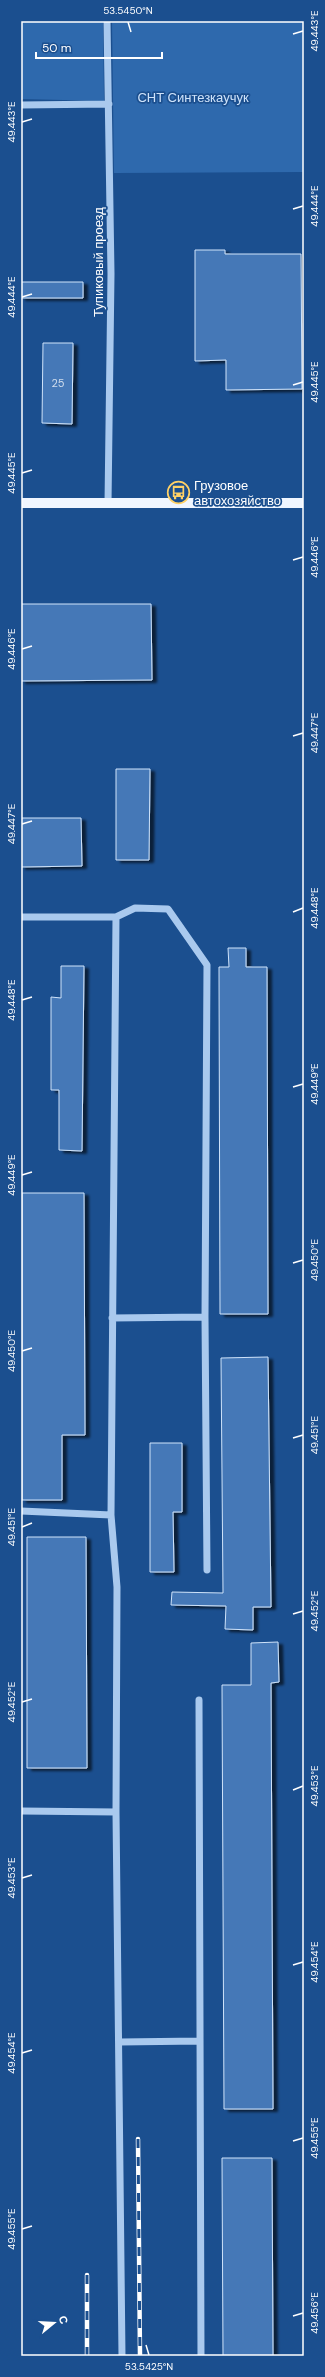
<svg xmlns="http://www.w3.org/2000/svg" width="325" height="2377" font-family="'DM Sans',sans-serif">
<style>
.green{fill:#2e69ad}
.building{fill:#4478b7;stroke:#cfe3fa;filter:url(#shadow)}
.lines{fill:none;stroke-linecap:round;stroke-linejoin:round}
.minor{stroke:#a9c9ee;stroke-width:7}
.major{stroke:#f0f6ff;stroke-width:10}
.rail-casing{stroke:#fff;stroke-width:4.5}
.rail{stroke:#1b4f8f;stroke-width:3;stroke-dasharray:9;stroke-linecap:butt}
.ticks{fill:none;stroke:#fff;stroke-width:1.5}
.labels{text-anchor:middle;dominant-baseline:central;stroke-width:3.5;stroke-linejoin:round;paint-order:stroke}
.number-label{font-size:11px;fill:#d0dded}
.park-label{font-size:13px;fill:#cfe3fa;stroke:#1b4f8f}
.street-label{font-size:13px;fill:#fff;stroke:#1b4f8f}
.poi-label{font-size:13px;fill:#fff;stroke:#1b4f8f;text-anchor:start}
.neatline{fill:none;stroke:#fff;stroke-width:1.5}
.ticks-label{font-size:10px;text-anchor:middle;fill:#fff}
</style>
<defs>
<filter id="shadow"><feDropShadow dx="4.5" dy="2.5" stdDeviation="1" flood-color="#0009"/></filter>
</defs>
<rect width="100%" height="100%" fill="#1b4f8f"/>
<path class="green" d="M21,21H103L104,101L21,99Z
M112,21H304V172L114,173Z"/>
<path class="building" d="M195,250H225V254H301L302,389L226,390V360L195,361Z
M21,282H83V298H21Z
M43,343H73L72,424L42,423Z
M21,604H151L152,680L21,681Z
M116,769H150L149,860H116Z
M21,818H81L82,866L21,867Z
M228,948H246V967H267L268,1314H220L219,967H229Z
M61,966H84L82,1151L59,1150V1090H51V997L61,998Z
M22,1193H84L85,1435H62V1500H22Z
M268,1357L271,1607H253V1630L225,1629L226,1606L171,1605L172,1592L223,1593L221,1358Z
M150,1443H182V1512H173L174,1572H150Z
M27,1537H86L87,1768H27Z
M278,1642L279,1682L271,1683L273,2109H224L222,1685H251V1643Z
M222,2158H272L273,2356H223Z"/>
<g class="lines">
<path class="minor" d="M107,21L111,274L108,503
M21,105L109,104
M21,917H116L111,1515L117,1587L116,1812L122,2356
M116,917L135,908L168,909L207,965L205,1317L207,1570
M112,1318L205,1317
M21,1511L111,1515
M199,1700L201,2356
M21,1811L116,1812
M120,2042L200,2041"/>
<path class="major" d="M21,503H304"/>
<defs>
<path id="rail" d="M138,2139L140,2356
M87,2275V2356"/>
</defs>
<use href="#rail" class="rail-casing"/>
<use href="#rail" class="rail"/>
</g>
<path class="ticks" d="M128,22L131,32M293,34L303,31M22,122L32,119M293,209L303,206M22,297L32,294M293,385L303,382M22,473L32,470M293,560L303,557M22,649L32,646M293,736L303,733M22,824L32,821M293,912L303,908M22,1000L32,997M293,1087L303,1084M22,1175L32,1172M293,1263L303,1260M22,1351L32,1348M293,1438L303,1435M22,1527L32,1523M293,1614L303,1611M22,1702L32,1699M293,1790L303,1786M22,1878L32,1875M293,1965L303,1962M22,2053L32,2050M293,2141L303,2138M22,2229L32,2226M293,2316L303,2313M146,2345L149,2355"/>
<defs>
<symbol id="bus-ring" viewBox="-11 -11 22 22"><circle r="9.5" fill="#1b4f8f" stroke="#ffd166" stroke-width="1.5"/><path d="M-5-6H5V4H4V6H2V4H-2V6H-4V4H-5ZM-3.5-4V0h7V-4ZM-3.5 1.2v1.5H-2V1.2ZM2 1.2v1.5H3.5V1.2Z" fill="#ffd166"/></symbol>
</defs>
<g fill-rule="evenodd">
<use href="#bus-ring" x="166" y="480" width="25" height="25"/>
</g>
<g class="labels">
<g class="number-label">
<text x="58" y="383">25</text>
</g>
<g class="park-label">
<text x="193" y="97">СНТ Синтезкаучук</text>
</g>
<g class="street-label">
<text transform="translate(98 262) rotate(-90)">Тупиковый проезд</text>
</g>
<g class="poi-label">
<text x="194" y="485">Грузовое<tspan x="194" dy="15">автохозяйство</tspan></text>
</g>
</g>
<rect width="325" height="2377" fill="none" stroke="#1b4f8f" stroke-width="44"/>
<g transform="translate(54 2323) rotate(72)" stroke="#1b4f8f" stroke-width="3" paint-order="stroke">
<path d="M0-3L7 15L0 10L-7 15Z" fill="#ffffff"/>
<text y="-6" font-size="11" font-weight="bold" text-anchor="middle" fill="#ffffff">С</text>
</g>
<path d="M36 52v6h126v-6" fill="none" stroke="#ffffff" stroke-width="2"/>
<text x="42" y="52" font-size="12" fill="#ffffff" stroke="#1b4f8f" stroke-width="3" paint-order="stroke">50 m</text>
<rect x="22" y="22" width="281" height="2333" class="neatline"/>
<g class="ticks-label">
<text x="128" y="14">53.5450°N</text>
<text transform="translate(314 31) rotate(-90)" y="4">49.443°E</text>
<text transform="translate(11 122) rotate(-90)" y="4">49.443°E</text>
<text transform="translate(314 206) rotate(-90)" y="4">49.444°E</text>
<text transform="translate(11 297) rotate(-90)" y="4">49.444°E</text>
<text transform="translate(314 382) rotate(-90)" y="4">49.445°E</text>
<text transform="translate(11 473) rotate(-90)" y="4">49.445°E</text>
<text transform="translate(314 557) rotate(-90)" y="4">49.446°E</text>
<text transform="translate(11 649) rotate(-90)" y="4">49.446°E</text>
<text transform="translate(314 733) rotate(-90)" y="4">49.447°E</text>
<text transform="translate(11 824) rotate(-90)" y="4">49.447°E</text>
<text transform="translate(314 908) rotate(-90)" y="4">49.448°E</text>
<text transform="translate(11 1000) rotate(-90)" y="4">49.448°E</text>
<text transform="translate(314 1084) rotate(-90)" y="4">49.449°E</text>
<text transform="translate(11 1175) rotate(-90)" y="4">49.449°E</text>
<text transform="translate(314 1260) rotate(-90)" y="4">49.450°E</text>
<text transform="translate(11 1351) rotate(-90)" y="4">49.450°E</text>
<text transform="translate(314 1435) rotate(-90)" y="4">49.451°E</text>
<text transform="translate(11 1527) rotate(-90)" y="4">49.451°E</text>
<text transform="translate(314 1611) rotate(-90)" y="4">49.452°E</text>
<text transform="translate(11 1702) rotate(-90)" y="4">49.452°E</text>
<text transform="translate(314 1786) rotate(-90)" y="4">49.453°E</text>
<text transform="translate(11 1878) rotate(-90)" y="4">49.453°E</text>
<text transform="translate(314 1962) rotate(-90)" y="4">49.454°E</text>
<text transform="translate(11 2053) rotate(-90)" y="4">49.454°E</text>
<text transform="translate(314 2138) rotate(-90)" y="4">49.455°E</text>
<text transform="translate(11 2229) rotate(-90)" y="4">49.455°E</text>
<text transform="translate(314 2313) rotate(-90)" y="4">49.456°E</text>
<text x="149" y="2370">53.5425°N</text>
</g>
</svg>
